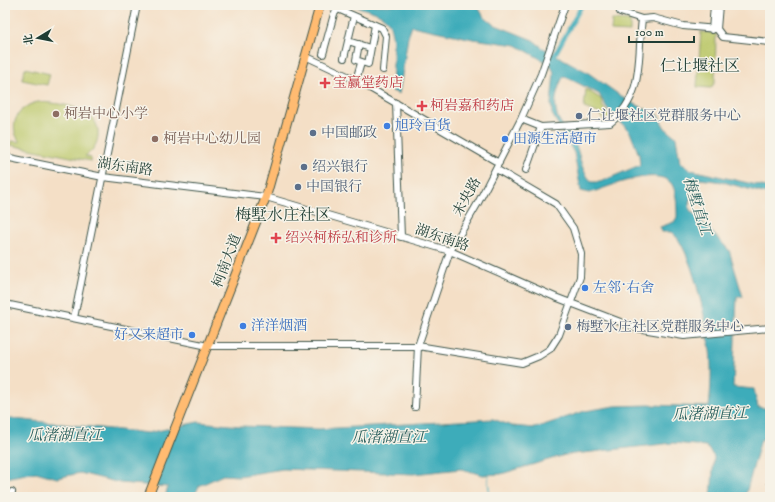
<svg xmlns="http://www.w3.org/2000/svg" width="775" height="502" font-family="'IM FELL DW Pica','Noto Serif SC',serif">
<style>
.green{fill:#bcc86a;stroke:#6e824f}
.water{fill:#3dacba;stroke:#2e7477;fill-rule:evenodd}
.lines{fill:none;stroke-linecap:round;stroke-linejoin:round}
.stream{stroke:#3dacba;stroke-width:1.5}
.canal{stroke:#3dacba;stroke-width:4.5}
.minor-casing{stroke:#3f554a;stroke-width:8}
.major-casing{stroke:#3f554a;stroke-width:10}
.minor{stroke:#fff;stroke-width:6}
.major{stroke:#ffbb71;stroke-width:8}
.health-dot{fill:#e0444e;stroke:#f7f3e8;stroke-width:1.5}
.education-dot{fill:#8d6e63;stroke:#f7f3e8;stroke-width:1.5}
.service-dot{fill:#5c6f8a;stroke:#f7f3e8;stroke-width:1.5}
.shop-dot{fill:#3f7fe0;stroke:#f7f3e8;stroke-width:1.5}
.labels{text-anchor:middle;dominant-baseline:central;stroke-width:3;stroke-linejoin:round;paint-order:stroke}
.health-label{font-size:14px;fill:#be3a42;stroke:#f7f3e8;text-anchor:start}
.education-label{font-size:14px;fill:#785e54;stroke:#f7f3e8;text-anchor:start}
.service-label{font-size:14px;fill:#4e5e75;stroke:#f7f3e8;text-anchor:start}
.shop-label{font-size:14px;fill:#366cbe;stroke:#f7f3e8;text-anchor:start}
.street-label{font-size:14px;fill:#1f3d34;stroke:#f7f3e8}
.water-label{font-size:15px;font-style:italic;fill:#285e5c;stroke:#f7f3e8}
.quarter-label{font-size:16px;fill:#1f3d34;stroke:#f7f3e8}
</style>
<rect width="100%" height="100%" fill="#f7f3e8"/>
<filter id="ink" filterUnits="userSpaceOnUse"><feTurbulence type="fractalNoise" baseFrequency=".025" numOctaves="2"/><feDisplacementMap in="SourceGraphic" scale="8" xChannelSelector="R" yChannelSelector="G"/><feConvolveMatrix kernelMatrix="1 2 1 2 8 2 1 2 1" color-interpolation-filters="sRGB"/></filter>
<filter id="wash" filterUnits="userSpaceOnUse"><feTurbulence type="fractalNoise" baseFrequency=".012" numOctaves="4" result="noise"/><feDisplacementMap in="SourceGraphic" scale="16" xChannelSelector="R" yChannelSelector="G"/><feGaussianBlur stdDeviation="0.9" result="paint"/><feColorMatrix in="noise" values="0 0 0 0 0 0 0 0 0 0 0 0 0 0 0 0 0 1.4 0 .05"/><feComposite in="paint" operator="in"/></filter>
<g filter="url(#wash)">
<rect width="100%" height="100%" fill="#f4dfc6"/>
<path class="green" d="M612,20L630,21V32L611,31Z
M701,32L716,33L715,82L711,88L697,87Z
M25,68L50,74L47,85L22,80Z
M586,89L601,99L603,107L610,116L609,119L604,120L598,113L584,108Z
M38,102C59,103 101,107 98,136C97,145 92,152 85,156L91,158V161L10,145L11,141L20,142C7,125 18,106 38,102Z"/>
<path class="water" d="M352,5H477L484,17L493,24L533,40L543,48L587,72L628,101L657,114L665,128L676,137L680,162L691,170L770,188V195L723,182L700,179L697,181L689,202L690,210L729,250L743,297H737L733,387L754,389L758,407L770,409V441L761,439L745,497H711L714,457L706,446L673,443L565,455L501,474L483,475L461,469L413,474L283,469L239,476L223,475L199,486L194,497H165L168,487L120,483L80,473L57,478L36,472L5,478V418L148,433L198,422L240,426L319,429L493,419L512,426L535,428L585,411L615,406L651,405L709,407C711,389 712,368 710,350C707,325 691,244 671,232H662L660,227L674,222L677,217C677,209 677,188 670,182C654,167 608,187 590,193L581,191L574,153L552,114L551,103L554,73L551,65L516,45L473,39L412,26L408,37L399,94L392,91C392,77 397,28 386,19C378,11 362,9 352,5ZM564,76L599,94L607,108L630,132L639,155L640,165L600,182H592C580,170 581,157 575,143C571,134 563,128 559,120C552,107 557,87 564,76Z"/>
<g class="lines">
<path class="stream" d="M489,473L488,481L490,497"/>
<path class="canal" d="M553,58L582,5"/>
</g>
</g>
<g filter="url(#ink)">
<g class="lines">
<defs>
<path id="minor" d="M618,5L620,12L642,19L653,18L683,26L717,29L723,37L770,42
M717,29L719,5
M712,30L714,5
M348,41L370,48
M359,44L356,60L368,64L375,25
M323,54L334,14L338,9L382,28L386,36L383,70
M305,56L356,80L499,163
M344,58L354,16
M356,80L361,63
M396,103L401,237
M521,119L541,127L610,123C645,96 637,59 642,19
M5,157L103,177L266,197L450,251L555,297L636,328L684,336L770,328
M526,170L541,127
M5,304L208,346H418L522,363L539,356L550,349L559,335L580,277L581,254L573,228L556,204L496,169
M74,318L137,5
M415,407L418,346L450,251L478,203L521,119L541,74L565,5
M770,478V481
M9,497L12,492"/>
<path id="major" d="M148,497L266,197L320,5"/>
</defs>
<use href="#minor" class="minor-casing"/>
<use href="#major" class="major-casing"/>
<use href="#minor" class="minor"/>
<use href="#major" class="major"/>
</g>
</g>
<g class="health-dot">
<path d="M323 77h4v4h4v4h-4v4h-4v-4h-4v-4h4z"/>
<path d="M420 100h4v4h4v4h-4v4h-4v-4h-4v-4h4z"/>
<path d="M274 232h4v4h4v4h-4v4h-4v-4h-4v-4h4z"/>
</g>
<g class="education-dot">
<circle cx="56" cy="114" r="4"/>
<circle cx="155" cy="139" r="4"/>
</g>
<g class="service-dot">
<circle cx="579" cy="116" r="4"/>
<circle cx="313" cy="133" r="4"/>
<circle cx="304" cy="167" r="4"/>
<circle cx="298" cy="187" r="4"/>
<circle cx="568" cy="327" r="4"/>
</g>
<g class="shop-dot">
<circle cx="387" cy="126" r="4"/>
<circle cx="505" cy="139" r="4"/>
<circle cx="585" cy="288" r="4"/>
<circle cx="243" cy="326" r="4"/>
<circle cx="192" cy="335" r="4"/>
</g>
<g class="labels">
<g class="health-label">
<text x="333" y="83">宝赢堂药店</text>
<text x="430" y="106">柯岩嘉和药店</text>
<text x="285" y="238">绍兴柯桥弘和诊所</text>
</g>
<g class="education-label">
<text x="64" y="114">柯岩中心小学</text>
<text x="163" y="139">柯岩中心幼儿园</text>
</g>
<g class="service-label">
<text x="587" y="116">仁让堰社区党群服务中心</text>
<text x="321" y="133">中国邮政</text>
<text x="312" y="167">绍兴银行</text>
<text x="306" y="187">中国银行</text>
<text x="576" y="327">梅墅水庄社区党群服务中心</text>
</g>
<g class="shop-label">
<text x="395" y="126">旭玲百货</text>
<text x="513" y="139">田源生活超市</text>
<text x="593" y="288">左邻˙右舍</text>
<text x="251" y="326">洋洋烟酒</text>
<text x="184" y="335" text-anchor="end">好又来超市</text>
</g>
<g class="street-label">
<text transform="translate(125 167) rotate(8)">湖东南路</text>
<text transform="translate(467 197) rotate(-61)">未央路</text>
<text transform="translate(442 238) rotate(19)">湖东南路</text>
<text transform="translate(227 261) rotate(-69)">柯南大道</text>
</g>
<g class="water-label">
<text transform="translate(697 206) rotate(72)">梅墅直江</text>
<text transform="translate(710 414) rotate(-1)">瓜渚湖直江</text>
<text x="65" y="435">瓜渚湖直江</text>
<text x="389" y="437">瓜渚湖直江</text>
</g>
<g class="quarter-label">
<text x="700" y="66">仁让堰社区</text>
<text x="283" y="215">梅墅水庄社区</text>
</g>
</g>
<rect width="775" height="502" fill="none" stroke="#f7f3e8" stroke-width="20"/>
<g transform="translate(38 38) rotate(260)" stroke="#f7f3e8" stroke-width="3" paint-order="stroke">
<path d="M0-3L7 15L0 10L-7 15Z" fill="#1f3d34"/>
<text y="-6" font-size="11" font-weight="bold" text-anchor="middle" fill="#1f3d34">北</text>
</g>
<path d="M629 36v6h65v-6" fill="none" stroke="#1f3d34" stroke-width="2"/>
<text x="635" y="36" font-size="12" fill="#1f3d34" stroke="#f7f3e8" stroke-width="3" paint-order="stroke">100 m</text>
</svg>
